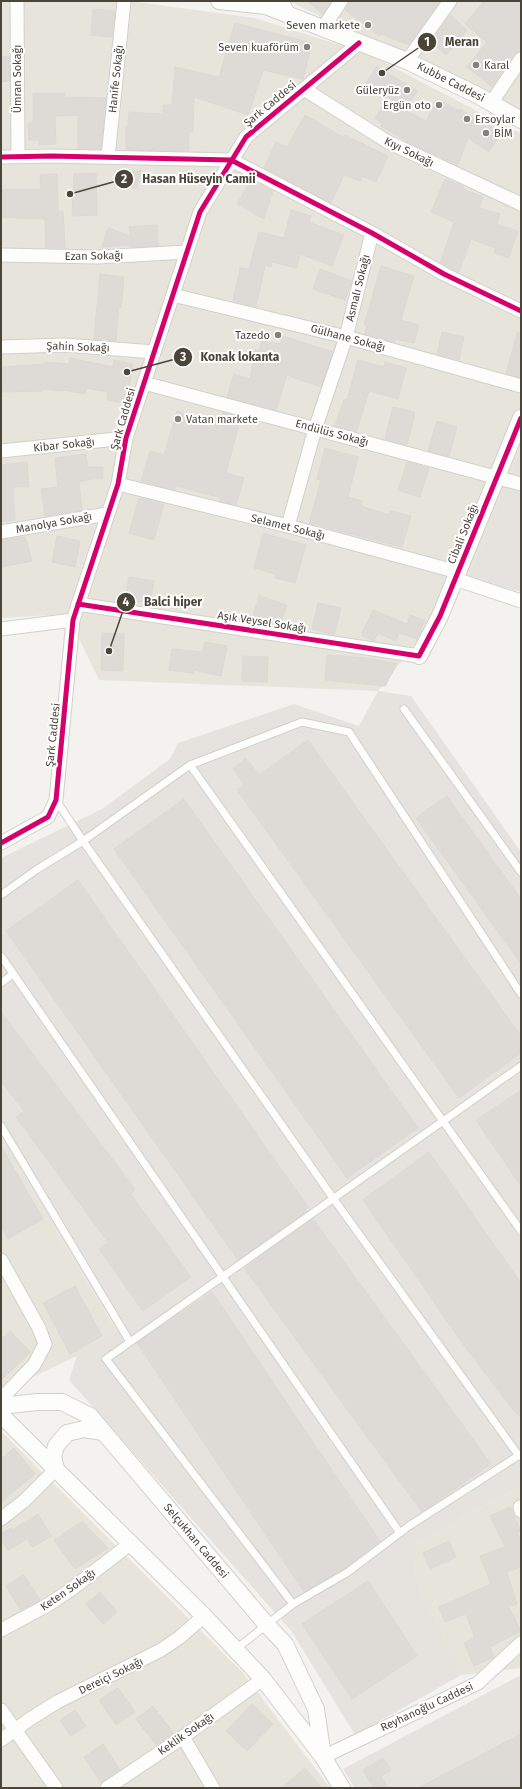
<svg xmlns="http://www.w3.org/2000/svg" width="522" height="1789" font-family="'Fira Sans',sans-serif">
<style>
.residential{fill:#e7e4dc}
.industrial{fill:#e6e2de}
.building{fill:#dedbd6;stroke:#dcd9d4}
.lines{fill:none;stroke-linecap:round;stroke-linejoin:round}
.service-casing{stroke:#d2d0cb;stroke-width:9}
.minor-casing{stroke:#d2d0cb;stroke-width:15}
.tertiary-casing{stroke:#d2d0cb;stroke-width:18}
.service{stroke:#fdfdfc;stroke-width:7}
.minor{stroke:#fdfdfc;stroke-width:13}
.tertiary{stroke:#fdfdfc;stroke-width:16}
.cycleway-casing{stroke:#fff;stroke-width:8}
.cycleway{stroke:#d6006c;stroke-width:5}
.poi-dot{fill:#868178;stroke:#fff;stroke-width:1.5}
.labels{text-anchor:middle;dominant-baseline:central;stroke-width:4;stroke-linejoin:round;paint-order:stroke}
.poi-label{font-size:11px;fill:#4b4439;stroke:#fff;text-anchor:end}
.street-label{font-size:11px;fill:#4b4439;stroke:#fff}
.leader{fill:none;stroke:#4b4439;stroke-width:1.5}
.callout-dot{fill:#4b4439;stroke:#fff;stroke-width:1.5}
.mark-label{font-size:12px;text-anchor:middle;font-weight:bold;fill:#fff}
.callout-label{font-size:12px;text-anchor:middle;font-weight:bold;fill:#4b4439;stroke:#fff;stroke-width:4;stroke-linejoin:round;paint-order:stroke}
</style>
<rect width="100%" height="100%" fill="#f4f2ee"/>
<path class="residential" d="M1,1H129L255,18L368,54L521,134V449L468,577L378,691L99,680L67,614L1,618Z
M289,1H521V115Z
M1,1140L117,1331L77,1356L1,1392Z
M1,1431L243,1673L330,1788H1Z
M521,1486V1668L461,1675L415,1577L413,1545Z"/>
<path class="industrial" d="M521,449V592L468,577Z
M378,691L411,696L521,852V1486L413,1545L415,1577L461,1675L355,1735L292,1632L69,1380L77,1356L117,1330L1,1140V858L102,809L170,759L178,743L294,704L359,726Z
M521,1675V1788H355L343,1769Z"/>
<path class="building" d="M307,1H331L323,14Z
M349,1H440L409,45L381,34L379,36L345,10Z
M484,1H521V51L514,54L492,87L467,67L487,42L465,24Z
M93,9L115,11L112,37L91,35Z
M450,15L467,30L446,55L431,42Z
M235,23L312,43L303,79L263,70L248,115L194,97L193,132H189V151L126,150V126L128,127L129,112L163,114V105H172L175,67L219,77Z
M9,56L10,81L1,82V57Z
M377,66L417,91L405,110L426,121L438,99L459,111L460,109L481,123L483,121L501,133L489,152L468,138L458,165L405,141L406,140L380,126L382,123L375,118L388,98L366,83Z
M33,93H65V97L106,98L101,149H78V115L55,116L56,144L39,145V140H29L28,123H33Z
M305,115L344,138L345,135L388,156L376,182L362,176L360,181L344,175L331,203L264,168L276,142L287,147Z
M142,171L136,189L123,185L127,172Z
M96,173L97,215L72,216L74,174Z
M57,174L58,211H63L65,248H46L45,219L1,217V189H41L40,175Z
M445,179L464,187L463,189L483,197L479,208L500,214L497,224L518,231L509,258L494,253L496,248L471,239L459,272L440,263L454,222L431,212Z
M251,180L273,191L264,219L237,204Z
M291,210L311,216L309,222L344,235L332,266L300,254L297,268L272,262L271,267L265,265L256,307L233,301L240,268L249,269L259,232L284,238Z
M157,225L158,246L130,247V245L102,247L108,228L130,236L129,227Z
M381,266L414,276L401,320L419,325L414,343L395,339L394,342L364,334L367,326L364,325Z
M320,269L352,281L345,300L313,289Z
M100,274L124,277L121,308L119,307L116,341L94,339Z
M442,332L464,337L459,360L437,354Z
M517,333H521V378L506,374Z
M283,336L333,352L321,387L287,375L276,410L227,397L234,374L250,379L255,350L259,351L262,341L280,344Z
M70,358L113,367L114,360L133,364L126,404L107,400L108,392L86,388L85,394L63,390V391L42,389V391L1,392V367L45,364V362L69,364Z
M358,360L384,367L385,362L406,368L398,399L369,391L356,432L335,426L344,399L347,400Z
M393,407L415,412L407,445L385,439Z
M177,411L217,423L218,418L221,419L223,412L241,417L226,473L244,478L236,505L220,501L221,498L177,486L175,490L141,481L150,451L164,455Z
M437,421L457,427L449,456L428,451Z
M325,448L358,457L348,497L362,501L361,506L390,515L391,511L411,516L402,547L309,523L321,480L317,479Z
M86,454L88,467H103V479H91L79,482L82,510L45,516L41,489L58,487L55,458Z
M27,462L29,487H13L15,520L1,522V465Z
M407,462L429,468L420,497L398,490Z
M139,498L164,504L154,540L129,533Z
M263,533L306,545L295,583L275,578L276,574L254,568Z
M57,536L80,541L75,567L52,562Z
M25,537L32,561L1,567V540Z
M129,577L154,581L150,603L129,600L130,595L126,594Z
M259,596L287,605L279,627L257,623L258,621L252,619Z
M318,603L341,608L334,635L312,629Z
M373,610L407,624L410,615L425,620L417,639L399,633L396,641L378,633L374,641L361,635Z
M102,633L124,634L123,671L101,670Z
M205,642L227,646L221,676L193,670V673L169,670L172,649L203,652Z
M327,655L366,658L397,664L385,686L325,680Z
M243,656L268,657L267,682L242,681Z
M308,740L521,1036V1053L459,1098L237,790L245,785L233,768L246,758L259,775Z
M447,796L521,899V964L416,818Z
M184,799L418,1128L347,1178L114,849Z
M78,880L308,1207L305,1209L307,1211L238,1260L6,931Z
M1,1012L135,1189L131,1194L191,1277L143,1311L99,1249L108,1242L16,1117L24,1111L1,1081Z
M521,1090V1186L476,1120Z
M1,1146L43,1219L8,1239L1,1226Z
M429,1152L521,1283V1417L513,1410L463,1344L363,1200Z
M313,1219L491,1464L422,1512L244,1268Z
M75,1286L102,1336L70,1354L43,1303Z
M212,1292L380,1541L345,1568L304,1592L137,1343Z
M10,1331L31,1352L1,1380V1339Z
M14,1448L35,1474L1,1502V1459Z
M510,1507L521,1531L517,1533L521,1542V1567L507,1572L517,1604L509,1607L521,1631L490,1647L494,1657L474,1666L464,1643L475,1638L466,1614L445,1622L439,1607L491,1584L480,1556L505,1547L490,1516Z
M38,1514L51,1536L33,1547L27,1539L8,1550L1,1539V1534L11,1528L12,1530Z
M82,1521L108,1548L75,1569L54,1540Z
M449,1541L456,1557L430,1569L423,1553Z
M24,1575L40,1600L21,1610L6,1586Z
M368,1581L417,1656L352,1699L302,1624Z
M100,1592L117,1612L103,1624L86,1604Z
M118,1688L135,1712L116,1725L99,1700Z
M252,1704L273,1724L247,1751L226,1731Z
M153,1706L174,1734L156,1745L136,1719Z
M75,1710L86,1726L71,1736L60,1720Z
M521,1734V1788H418Z
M103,1744L120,1770L101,1783L84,1757Z
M383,1758L391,1770L381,1776L388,1788H374L363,1770Z
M305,1768L322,1788H281Z"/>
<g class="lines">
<defs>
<path id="service" d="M404,709L521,872
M190,765L521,1231
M56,800L83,841L190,765L302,722L349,732L521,994
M1,895L36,870L83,841L333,1198L519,1456
M1,956L400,1533
M1,983L13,974
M1,1126L130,1342
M293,1604L106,1359L521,1066
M236,1649L293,1604L348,1572L409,1526L521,1454"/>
<path id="minor" d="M17,1L18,156
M282,1L289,15
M323,28L341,1
M407,61L450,1
M304,89L388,142L521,204
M491,103L521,59
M1,157L51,156L231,160L372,233L444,274L521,311
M108,157L124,1
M1,255L98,257L187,252
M173,295L346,337L521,386
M1,347L65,345L154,352
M144,383L521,484
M1,451L126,438
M118,484L288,526L458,572
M288,526L315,429L346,337L372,233
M1,532L107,514
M455,579L521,601
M78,604L419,656
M1,629L73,620
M1,843L48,817L56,800L73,620L118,484L126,438L200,212L246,137L359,43
M1,1260L39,1328L45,1344L34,1365L1,1399
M520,1507L521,1511
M1,1519L24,1501L56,1469
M1,1630L46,1606L69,1591L130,1544
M1,1710L56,1788
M183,1737L213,1788
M1,1740L30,1719L57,1702L161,1650L180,1637L204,1616
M323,1757L478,1683L521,1643
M107,1788L183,1737L263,1679"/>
<path id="tertiary" d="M219,1L266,6L407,61L477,95L521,120
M419,656L440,616L521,418
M1,1406L37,1402H62L90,1416L267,1625L285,1644L316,1709L323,1757
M1,1415L204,1616L263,1679L323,1757L342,1788
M56,1469L53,1457L56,1446L67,1433L84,1429L103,1432"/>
</defs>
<use href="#service" class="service-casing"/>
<use href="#minor" class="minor-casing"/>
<use href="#tertiary" class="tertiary-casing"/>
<use href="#service" class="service"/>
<use href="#minor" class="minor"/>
<use href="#tertiary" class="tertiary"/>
<defs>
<path id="cycleway" d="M1,157L51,156L231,160L372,233L444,274L521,311
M78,604L419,656L440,616L521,418
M1,843L48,817L56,800L73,620L118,484L126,438L200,212L246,137L359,43"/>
</defs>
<use href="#cycleway" class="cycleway-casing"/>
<use href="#cycleway" class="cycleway"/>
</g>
<g class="poi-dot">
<circle cx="368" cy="25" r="4"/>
<circle cx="307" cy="47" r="4"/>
<circle cx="476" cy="65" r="4"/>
<circle cx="407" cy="90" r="4"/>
<circle cx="439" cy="105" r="4"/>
<circle cx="467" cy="119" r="4"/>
<circle cx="486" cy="133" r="4"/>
<circle cx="278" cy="335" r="4"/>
<circle cx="178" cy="419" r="4"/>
</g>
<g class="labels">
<g class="poi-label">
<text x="360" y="25">Seven markete</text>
<text x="299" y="47">Seven kuaförüm</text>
<text x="484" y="65" text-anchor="start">Karal</text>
<text x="399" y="90">Güleryüz</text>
<text x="431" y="105">Ergün oto</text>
<text x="475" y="119" text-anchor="start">Ersoylar</text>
<text x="494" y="133" text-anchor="start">BİM</text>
<text x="270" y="335">Tazedo</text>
<text x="186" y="419" text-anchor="start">Vatan markete</text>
</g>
<g class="street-label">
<text transform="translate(17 79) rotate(-90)">Ümran Sokağı</text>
<text transform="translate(116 79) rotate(-84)">Hanife Sokağı</text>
<text transform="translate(451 82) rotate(27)">Kubbe Caddesi</text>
<text transform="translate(270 104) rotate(-40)">Şark Caddesi</text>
<text transform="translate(409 152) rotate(26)">Kıyı Sokağı</text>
<text transform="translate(94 256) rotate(-1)">Ezan Sokağı</text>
<text transform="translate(358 288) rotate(-76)">Asmalı Sokağı</text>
<text transform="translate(348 338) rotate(15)">Gülhane Sokağı</text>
<text transform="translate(78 347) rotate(2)">Şahin Sokağı</text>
<text transform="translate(123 419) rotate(-74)">Şark Caddesi</text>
<text transform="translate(332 433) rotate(15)">Endülüs Sokağı</text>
<text transform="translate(64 445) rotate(-6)">Kibar Sokağı</text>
<text transform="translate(54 523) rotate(-10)">Manolya Sokağı</text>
<text transform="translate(288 527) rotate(14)">Selamet Sokağı</text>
<text transform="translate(463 534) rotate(-68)">Cibali Sokağı</text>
<text transform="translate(262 622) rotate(9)">Aşık Veysel Sokağı</text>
<text transform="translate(53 735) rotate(-84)">Şark Caddesi</text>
<text transform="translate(196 1541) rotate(50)">Selçukhan Caddesi</text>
<text transform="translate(68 1590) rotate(-35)">Keten Sokağı</text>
<text transform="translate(111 1676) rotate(-26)">Dereiçi Sokağı</text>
<text transform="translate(427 1707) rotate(-25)">Reyhanoğlu Caddesi</text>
<text transform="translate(186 1734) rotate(-35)">Keklik Sokağı</text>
</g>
</g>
<path class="leader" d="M382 73L427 42M70 194L124 179M127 372L183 357M109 651L126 602"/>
<g class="callout-dot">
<circle cx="382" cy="73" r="4"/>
<circle cx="70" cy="194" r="4"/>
<circle cx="127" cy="372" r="4"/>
<circle cx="109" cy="651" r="4"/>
<circle cx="427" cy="42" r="10"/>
<circle cx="124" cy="179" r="10"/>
<circle cx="183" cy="357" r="10"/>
<circle cx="126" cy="602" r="10"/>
</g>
<g class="mark-label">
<text x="427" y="46">1</text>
<text x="124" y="183">2</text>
<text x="183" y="361">3</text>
<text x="126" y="606">4</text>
</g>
<g class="callout-label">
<text x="462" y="46">Meran</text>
<text x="199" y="183">Hasan Hüseyin Camii</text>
<text x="240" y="361">Konak lokanta</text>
<text x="173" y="606">Balci hiper</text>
</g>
<rect width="522" height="1789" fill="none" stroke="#4b4439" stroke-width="4"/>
</svg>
